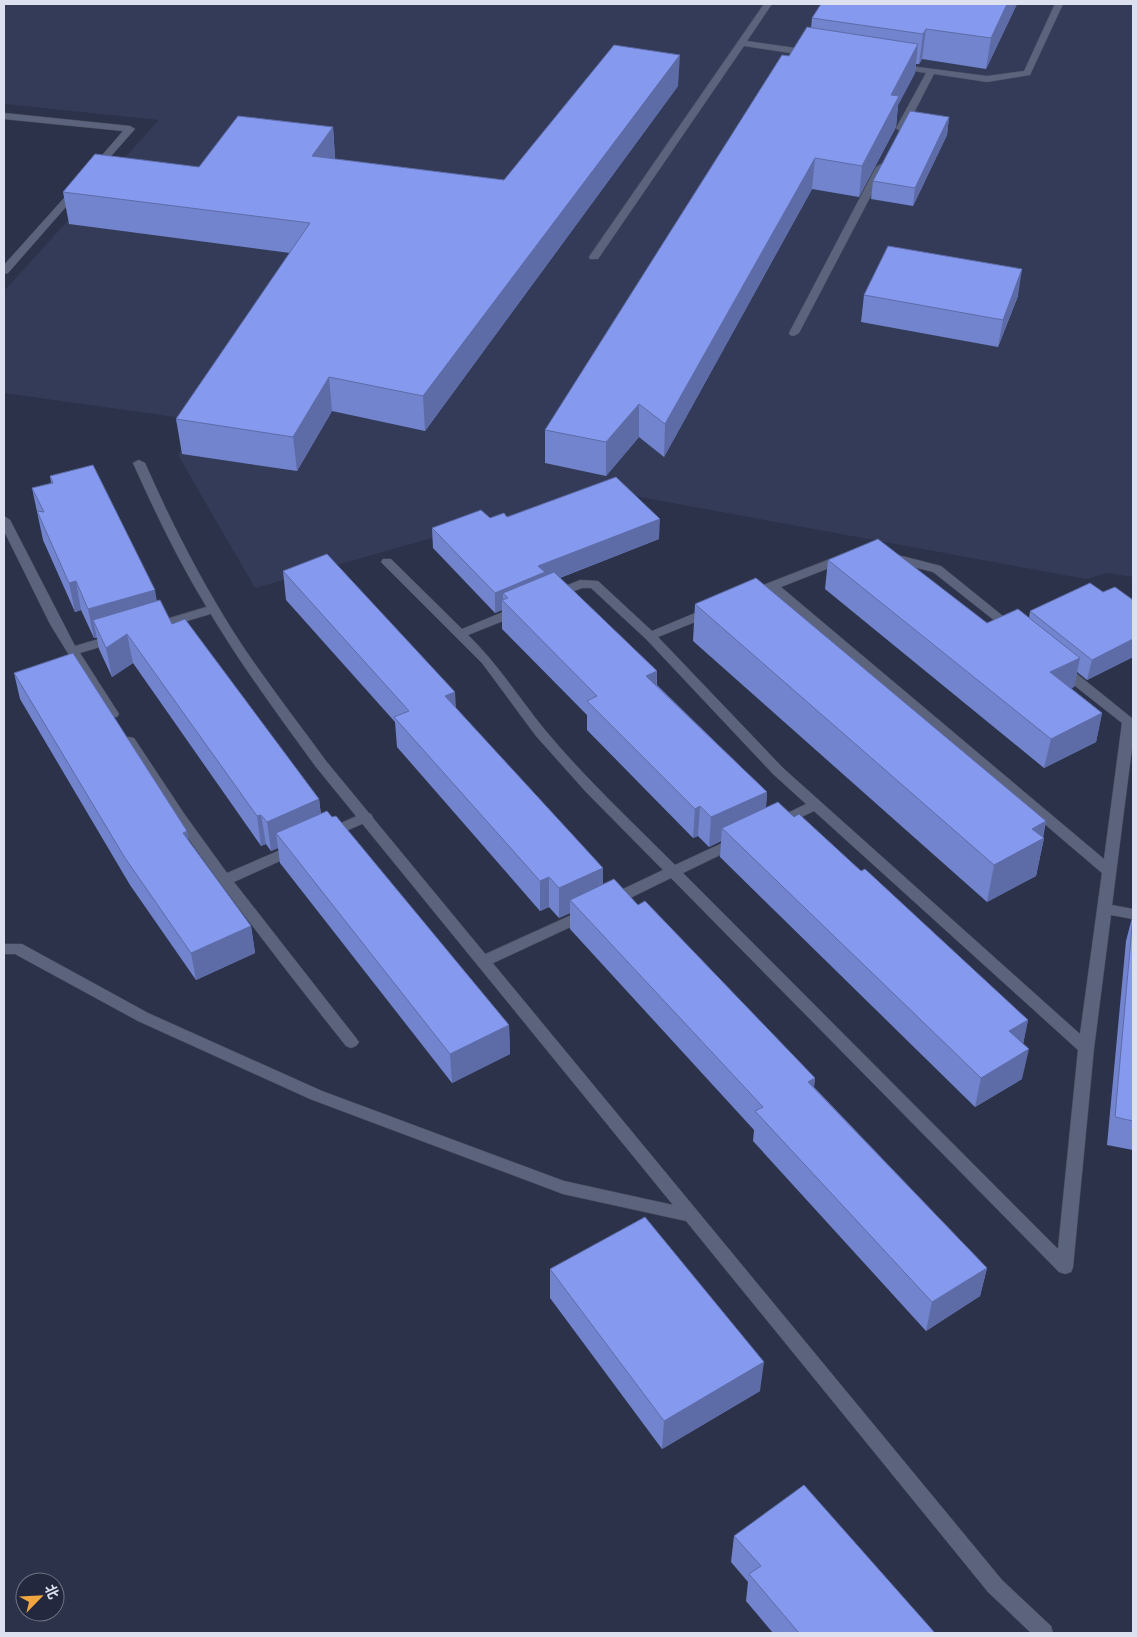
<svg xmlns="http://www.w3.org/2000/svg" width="1137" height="1637" font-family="Manrope,'Noto Sans SC',sans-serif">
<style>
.built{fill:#343b58}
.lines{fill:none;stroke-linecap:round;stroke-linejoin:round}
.service-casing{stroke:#494d60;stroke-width:1}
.minor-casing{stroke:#494d60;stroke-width:1}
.service{fill:#5c637c;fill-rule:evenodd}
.minor{fill:#5c637c;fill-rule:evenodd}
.wall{fill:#7284cd}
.shaded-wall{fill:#5d6ba7}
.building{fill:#8599ee;stroke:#5d6ba7}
</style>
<rect width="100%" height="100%" fill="#2c3249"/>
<path class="built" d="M4,4H1133V577L1107,573L1086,579L602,490L255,588L178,455L197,420L4,393V291L159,120L4,104Z"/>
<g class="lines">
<defs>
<path id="service" d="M764,4H772L747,41L810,50L814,53L810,56L744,46L598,259H590L589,257Z
M1055,4H1063L1030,75L987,82L934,74L906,128L904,130H898L896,128L926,73L895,68V64L987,76L1024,71Z
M4,113L130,126L135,129L97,172L94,173L89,170L91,168L123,131L4,119Z
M881,164L886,167L799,333L794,336L790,335L789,333L876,167Z
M76,187L79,188V192L8,273L4,274V265L73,188Z
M4,516L10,520L75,646L116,634L122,638L120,641L80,653L119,714L117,717H107L50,624L4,531Z
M890,553L941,566L1019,629L1017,632H1009L933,572L886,560L884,557L886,554Z
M843,554L847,555L849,558L847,561L781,587L1104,859L1122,723L1056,671L1055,668L1056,665H1066L1133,719V740L1112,905L1133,909V919L1111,915L1094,1048L1073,1267L1071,1272L1065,1274L1059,1272L671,878L616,905L611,906L606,905L604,901L606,897L663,870L586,792L536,736L482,663L381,562L383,559H391L462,629L515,607H523L525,610L523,613L468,635C498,664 519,698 545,730C585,778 631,821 675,865L733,838H743L745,841L743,844L683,873L1058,1249L1078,1050L814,811L781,827H771L769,824L771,821L806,804L773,774L646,639L591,588H582L555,599L549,595L551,592L580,580L598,581L652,631L707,608H715L717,611L715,614L658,637L783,768L1080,1034L1102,873L771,591L752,598L746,594L748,591Z
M213,605L219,609L217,612L154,631L148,627L150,624Z
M129,737L134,738L185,815L227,873L292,845H302L304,848L302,851L234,882L356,1038L359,1042L356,1046L351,1048L346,1046C268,948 192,849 124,744L122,741L124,738Z
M366,812L371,814L373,817L371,820L328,839L323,837L321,834L323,831Z
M587,908L592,909L594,913L592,917L489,965L484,966L479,965L477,961L479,957Z"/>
<path id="minor" d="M139,460L145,463C170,520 198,575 231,628C260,674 294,717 326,761L1002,1580L1051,1626L1053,1633H1031L988,1592L686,1221L563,1194L310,1099L138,1021L15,954H4V944H22L148,1013L322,1091L564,1181L673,1205L316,767C278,715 239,662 206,606C178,560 155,512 133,463Z"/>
</defs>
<use href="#service" class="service-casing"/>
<use href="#minor" class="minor-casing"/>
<use href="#service" class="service"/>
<use href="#minor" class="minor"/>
</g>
<path class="wall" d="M1017,4L986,69L922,59L919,64H916L915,73L898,105L896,127L859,197L812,189L664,457L639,437L606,476L545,463V430L789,56L811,28L812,18Z
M678,86L425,431L332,411L297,471L182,454L176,419L290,253L69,224L63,192L199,167L333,127L335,158V159L504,180Z
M949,117L947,135L913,206L871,199L873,181Z
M864,295L1018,296L998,347L861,322Z
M50,476L157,601L172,624L319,799L321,814L332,817L509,1025L510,1054L452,1083L280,863L278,848L271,851L266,844L261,846L133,663L112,677L99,649L97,638H94L81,610L75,612L43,540L32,488L51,483Z
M507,517L659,539L560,578L657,671V685L767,792L766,807L794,817L861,871L1028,1020L1023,1044L1022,1079L975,1107L720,857L721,841L709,847L698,836L693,838L587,730V715L502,629V610L495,613L433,548L432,528L490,518Z
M828,560L987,623L1029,618L1030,611L1103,592L1133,600V657L1087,680L1077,672L1074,687L1071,688L1102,713L1096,742L1044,768L825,589Z
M283,571L456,709L603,884L638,905L815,1078L814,1087L987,1268L980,1296L926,1331L753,1141L754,1130L570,929V913L559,918L549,907L540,911L397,747L395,722L286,600Z
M695,604L1046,821L1043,838H1044L1036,876L987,902L693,641Z
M14,673L187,831L188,840L251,926L255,953L196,980L130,885L20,699Z
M1133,914V1150L1107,1145L1126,941Z
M550,1269L760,1391L662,1449L550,1298Z
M734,1536L935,1633H773L746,1601L748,1582L731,1562Z"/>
<path class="shaded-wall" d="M1007,4H1017L986,69L991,38Z
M926,29L922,59L919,64L923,34Z
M918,44L915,73L898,105L896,127L859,197L862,166L891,95Z
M680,55L678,86L425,431L423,396Z
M949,117L947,135L913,206L915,188Z
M333,127L335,158L315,188L312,156Z
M815,158L812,189L664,457L665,424Z
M1022,269L1018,296L998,347L1003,320Z
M329,377L332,411L297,471L293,437Z
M639,404V437L606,476V442Z
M660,519L659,539L508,598L503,593V602L502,600V610L495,613V593L538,566Z
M76,581L81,610L75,612L69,583Z
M155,590L160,619L93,620L97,638H94L88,609Z
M127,634L133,663L112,677L106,648Z
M1133,639V657L1087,680L1092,660Z
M1080,658L1074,687L1044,701L1050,672Z
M657,671L656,700L646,676Z
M455,692L457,722L445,696Z
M1102,713L1096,742L1044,768L1051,739Z
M767,792L765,821L722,828L721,841L709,847L711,817Z
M319,799L322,829L276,833L278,848L271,851L267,822Z
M700,806L698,836L693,838L695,809Z
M261,815L266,844L261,846L257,816Z
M1046,821L1042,839L1044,838L1036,876L987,902L994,865L1032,829Z
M187,831L191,858L183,833Z
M603,868V897L570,900V913L559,918V888Z
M549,877V907L540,911V881Z
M251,926L255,953L196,980L191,953Z
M1028,1020L1022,1049L1009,1031Z
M509,1025L510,1054L452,1083L450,1054Z
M1029,1049L1022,1079L975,1107L981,1078Z
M815,1078L811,1107L808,1082Z
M987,1268L980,1296L926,1331L932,1302Z
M764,1362L760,1391L662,1449L664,1421Z"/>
<path class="building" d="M821,4H1007L991,38L926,29L923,34L812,18Z
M807,27L918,44L891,95L899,96L862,166L815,158L665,424L639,404L606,442L545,430L782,55L789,56Z
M614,45L680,55L423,396L329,377L293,437L176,419L310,223L63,192L95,154L199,167L238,116L333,127L312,156L504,180Z
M910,111L949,117L915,188L873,181Z
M888,246L1022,269L1003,320L864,295Z
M93,465L155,590L88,609L76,581L69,583L37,511L44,512L32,488L53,483L50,476Z
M616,477L660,519L538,566L545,572L495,593L432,528L481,510L490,518L504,513L507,517Z
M878,539L987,623L1018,609L1080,658L1050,672L1102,713L1051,739L828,560Z
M327,554L455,692L445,696L603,868L559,888L549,877L540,881L394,717L409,711L283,571Z
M554,572L657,671L646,676L767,792L711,817L700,806L695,809L587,701L597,696L502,600L508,598L503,593Z
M756,578L1046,821L1032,829L1044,838L994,865L695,604Z
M1090,583L1103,592L1115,587L1133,600V639L1092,660L1030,611Z
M160,600L172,624L185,619L319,799L267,822L261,815L257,816L127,634L106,648L93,620Z
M73,653L187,831L183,833L251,926L191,953L125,858L14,673Z
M778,802L794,817L799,814L861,871L865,869L1028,1020L1009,1031L1029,1049L981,1078L722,828Z
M327,811L332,817L336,816L509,1025L450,1054L276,833Z
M614,879L638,905L645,901L815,1078L808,1082L987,1268L932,1302L755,1111L763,1107L570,900Z
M1133,916V1121L1115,1117Z
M645,1217L764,1362L664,1421L550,1269Z
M804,1485L935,1633H799L749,1574L761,1566L734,1536Z"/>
<rect width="1137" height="1637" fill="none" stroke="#dce0ef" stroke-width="10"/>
<g transform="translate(40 1597) rotate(66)"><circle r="24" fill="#23283e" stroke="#6d7285"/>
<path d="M0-4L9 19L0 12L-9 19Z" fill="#f1a640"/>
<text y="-8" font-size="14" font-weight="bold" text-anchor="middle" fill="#dce0ef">北</text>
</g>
</svg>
